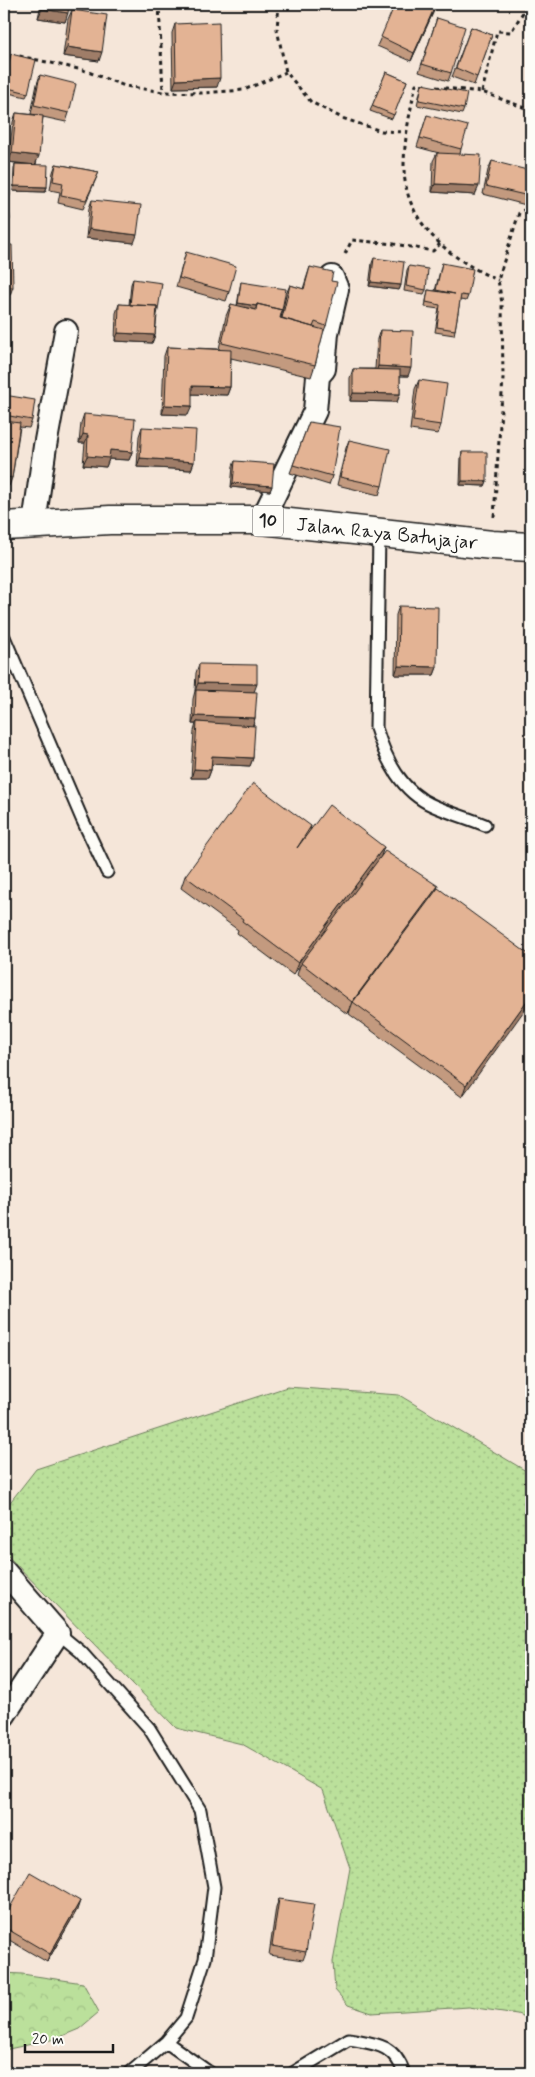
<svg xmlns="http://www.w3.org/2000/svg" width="535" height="2077" font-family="Mynerve,sans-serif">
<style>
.grass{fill:url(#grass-dots);stroke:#6c7e5c}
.forest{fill:url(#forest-crowns);stroke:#6c7e5c}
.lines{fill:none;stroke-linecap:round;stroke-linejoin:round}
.service-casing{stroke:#1c1c1c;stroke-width:15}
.minor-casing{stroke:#1c1c1c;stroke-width:26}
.trunk-casing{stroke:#1c1c1c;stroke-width:31}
.path{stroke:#1c1c1c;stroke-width:3;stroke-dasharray:4 4;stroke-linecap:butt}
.service{stroke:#fdfcf7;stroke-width:11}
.minor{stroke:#fdfcf7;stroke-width:22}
.trunk{stroke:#fdfcf7;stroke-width:28}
.wall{fill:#c39a7f;stroke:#1c1c1c}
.shaded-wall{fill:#9f7d68;stroke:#1c1c1c}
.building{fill:#e3b394;stroke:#1c1c1c}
.labels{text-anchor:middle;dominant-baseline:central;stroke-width:4;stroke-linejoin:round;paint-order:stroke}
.shield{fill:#fdfcf7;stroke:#605f5e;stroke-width:1}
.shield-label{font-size:18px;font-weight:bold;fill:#1c1c1c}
.street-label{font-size:19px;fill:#1c1c1c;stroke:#fdfcf7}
</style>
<defs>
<pattern id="grass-dots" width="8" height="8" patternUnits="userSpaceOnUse" patternTransform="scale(1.25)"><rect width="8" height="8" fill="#bbe09b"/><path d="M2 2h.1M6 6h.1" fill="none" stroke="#a0c085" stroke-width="1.8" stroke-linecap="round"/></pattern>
<pattern id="forest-crowns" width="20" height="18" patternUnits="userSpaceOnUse" patternTransform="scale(1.25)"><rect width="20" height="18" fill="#bbe09b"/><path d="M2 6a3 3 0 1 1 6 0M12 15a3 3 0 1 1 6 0" fill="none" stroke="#a0c085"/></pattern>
</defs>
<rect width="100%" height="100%" fill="#f5e6d9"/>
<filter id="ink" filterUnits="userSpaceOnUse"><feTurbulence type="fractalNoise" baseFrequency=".02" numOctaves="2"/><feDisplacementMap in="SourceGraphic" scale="10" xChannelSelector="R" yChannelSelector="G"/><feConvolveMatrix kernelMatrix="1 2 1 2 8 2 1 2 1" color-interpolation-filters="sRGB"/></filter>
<g filter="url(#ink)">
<path class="grass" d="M287,1387L399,1395L531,1474V2019L517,2014L469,2007L372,2013L348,2005L335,1990L333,1962L350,1868L323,1790L242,1744L176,1728L4,1552V1510L36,1469Z"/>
<path class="forest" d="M4,1973L22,1974L83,1983L99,2012L79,2029L55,2039L4,2050Z"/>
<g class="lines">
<defs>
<path id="service" d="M379,533L376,728C386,760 401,792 434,806C450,813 468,818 485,825
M4,637L82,819L107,872
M58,1633L81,1652L149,1728L200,1810L214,1887L205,1959L186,2018L166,2042L130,2073
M166,2042L210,2073
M293,2073L349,2039C376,2044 394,2044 404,2073"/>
<path id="minor" d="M262,520L315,411L318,376L324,369L327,333L337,289L332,277
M34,524L45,446L66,331
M4,1571L58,1633L4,1715"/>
<path id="trunk" d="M4,526L110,520H262L492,545L531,547"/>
</defs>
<use href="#service" class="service-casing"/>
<use href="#minor" class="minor-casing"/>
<use href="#trunk" class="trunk-casing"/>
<path class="path" d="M159,4L163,92
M279,4L277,29L286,72L311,102L342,118L381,131L406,132
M4,58L15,55L83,70L125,86L163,92L202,93L244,90L286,72
M425,85L416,84C410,112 404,139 404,167C404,223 451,260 498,280
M436,87L482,92L531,110
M482,92L497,31L511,32L528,4
M345,254L352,240L394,244L433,251L440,244
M494,517L503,378L502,303L498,280L519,213L527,208L531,190"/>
<use href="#service" class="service"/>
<use href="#minor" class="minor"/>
<use href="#trunk" class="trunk"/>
</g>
<path class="wall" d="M41,4H69L65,22L38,18Z
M437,4L411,61L377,46L381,37Z
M72,10L99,61L63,56L68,19Z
M437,18L451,73L448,81L419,72Z
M175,24L217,87L173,88L172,33Z
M471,27L492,35L474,85L452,77Z
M11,54L28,93L26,97L4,92V80Z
M386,72L407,81L392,119L370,111Z
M40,75L69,113L66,122L43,117L36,165L47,187L45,192L13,191L14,169L15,164L30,165L8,162L13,122L16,113L37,115L31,114L37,84Z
M422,84L464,109L462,114L417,105Z
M427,115L461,149L460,154L475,195L432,192L433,161L437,153H439L417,147Z
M492,161L529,196L526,205L483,194L488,170Z
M56,164L99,172L83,209L58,203L60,192L50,190L53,172Z
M92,200L134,243L86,238L89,208Z
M186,252L229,292L226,301L176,287Z
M374,258L401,285L399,290L369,286L372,263Z
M442,263L468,296L466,301L460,300L455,330L454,335L435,332L439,309L425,307L428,290L435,291Z
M409,266L426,290L424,294L404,291L407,270Z
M310,267L331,281L326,326L323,333L315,365L311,377L231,358L230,387L227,395L192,394L188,415L162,414L164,356L167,347L219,349L226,316L231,304L237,306L240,287L241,282L281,318L286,294L290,285L303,289Z
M133,279L158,310L157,315L155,335L152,343L115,341L116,313L119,304L129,305L131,284Z
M380,330L408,376H400V394L397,402L350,401V378L353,369H375L377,339Z
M419,380L441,425L438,434L410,430L415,389Z
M4,395L32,420L29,428L20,427L12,478L9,486H4Z
M84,414L132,452L129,460L109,459L106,467L83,465L85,443H79L81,423Z
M309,422L332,476L329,485L290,473Z
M142,427L194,462L191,470L137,467L139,436Z
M349,440L382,486L379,495L337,485L346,448Z
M462,452L487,481L485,486L460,485L461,457Z
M235,461L272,486L270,491L231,487L233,466Z
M399,606L437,667L434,675H395L396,615Z
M199,664L254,692L255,718L253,726V758L250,766L212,764L211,770L208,778H191L194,731L196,724H192L193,699L195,691L196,673Z
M311,826L310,830L381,856L436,891L531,956L462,1097L349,1014L350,1010L347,1014L297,975L300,965L293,975L237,933L238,930L181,888L185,876Z
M279,1899L306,1952L303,1960L269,1955L276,1907Z
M77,1910L47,1962L4,1937V1918Z"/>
<path class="shaded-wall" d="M436,4H437L411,61L414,53Z
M42,9L68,13L65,22L38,18Z
M67,47L102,52L99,61L63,56Z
M220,78L217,87L173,88L176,80Z
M12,153L39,156L35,165L8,162Z
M435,184L479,186L475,195L432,192Z
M14,186L47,187L45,192L13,191Z
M4,195H10L8,200H4Z
M10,219L7,228H4V220Z
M89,229L137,235L134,243L86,238Z
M371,282L401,285L399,290L369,286Z
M4,287H13L10,295H4Z
M238,303L257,306L255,310L236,308Z
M118,333L155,335L152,343L115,341Z
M378,366L411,368L408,376L375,375Z
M192,386L230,387L227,395L189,394Z
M353,393L400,394L397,402L350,401Z
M165,405L192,406L188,415L162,414Z
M83,434L88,435L85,443H79Z
M110,450L132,452L129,460L109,459L106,467L83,465L87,456Z
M140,458L194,462L191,470L137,467Z
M462,481H487L485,486L460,485Z
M233,483L272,486L270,491L231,487Z
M398,666L437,667L434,675H395Z
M198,683L257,684L254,692L195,691Z
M195,716L255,718L252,727L197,722L196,724H192Z
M212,756L253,758L250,766L209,764Z
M8,767L4,778V769Z
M194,769L211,770L208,778H191Z
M384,847L380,859L293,975L298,963Z
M438,886L434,897L353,1002L350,1010L347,1014L352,1002Z
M531,995V1001L462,1097L466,1085Z
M80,1901L77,1910L47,1962L50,1954Z"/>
<path class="building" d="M42,4H69L68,13L42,9Z
M395,4H436L414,53L381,37Z
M72,10L107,15L102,52L67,47Z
M437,18L465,27L451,73L422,64Z
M219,22L220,78L176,80L175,24Z
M471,27L492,35L477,77L456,68Z
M11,54L36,60L28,93L4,87V82Z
M386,72L407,81L394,115L372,106Z
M40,75L76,84L69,113L34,105Z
M422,84L467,93L464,109L419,100Z
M16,113L43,116L39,156L12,153Z
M427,115L468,126L461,149L420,138Z
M437,153L481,155L479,186L435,184Z
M492,161L531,171V187L529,196L486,186Z
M8,164L10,195H4V165Z
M15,164L48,165L47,187L14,186Z
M56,164L99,172L86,200L61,195L63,183L53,181Z
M8,197L10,219L4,220V198Z
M92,200L141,205L137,235L89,229Z
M4,245H12L13,287H4Z
M186,252L236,266L229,292L179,278Z
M374,258L404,262L401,285L371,282Z
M442,263L473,269L468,296L461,295L455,330L437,327L440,305L426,302L428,290L455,294L436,290Z
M409,266L428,269L426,290L406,286Z
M310,267L333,272L331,281L337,282L326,326L315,322L313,327L282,318L290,285L304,289Z
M133,279L162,283L158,310H157V306L130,305Z
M241,282L286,289L282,310L257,304V306L238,303Z
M119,304L157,306L155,335L118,333Z
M231,304L256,310L257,304L282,310L280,318L324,330L315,365L222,343Z
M380,330L413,331L411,368L378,366Z
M167,347L231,350L230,387L192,386V406L165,405Z
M353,369L400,370V394L353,393Z
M419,380L447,384L441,425L413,421Z
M4,395L35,400L32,420L4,415Z
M84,414L135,419L132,452L110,450L109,458L87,456L88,435L83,434Z
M4,421L20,423L12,478L4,476Z
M309,422L340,427L332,476L293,465Z
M142,427L196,430L194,462L140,458Z
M349,440L390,449L382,486L340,477Z
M462,452H487V481H462Z
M235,461L274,464L272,486L233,483Z
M399,606L438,607L437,667L398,666Z
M199,664L257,665V684L198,683Z
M196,690L257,692L255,718L195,716Z
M197,722L255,726L253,758L212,756L211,770L194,769Z
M4,755L8,767L4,769Z
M253,783L311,826L297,848L329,805L384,847L298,963L242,921L243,919L185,876Z
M385,851L438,886L352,1002L301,963Z
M438,888L531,956V995L466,1085L353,1002Z
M30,1872L80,1901L50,1954L4,1927V1918Z
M279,1899L314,1904L306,1952L272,1946Z"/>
</g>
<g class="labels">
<rect class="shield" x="253" y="505.5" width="30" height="31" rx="4"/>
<g class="shield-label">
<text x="268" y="521">10</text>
</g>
<g class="street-label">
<text transform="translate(387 534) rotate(6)">Jalan Raya Batujajar</text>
</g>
</g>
<rect width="535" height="2077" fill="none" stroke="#fdfcf7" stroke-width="20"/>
<rect x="10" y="10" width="515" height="2057" fill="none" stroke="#1c1c1c" stroke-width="2" filter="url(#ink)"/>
<path d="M25 2044v8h88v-8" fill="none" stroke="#1c1c1c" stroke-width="2.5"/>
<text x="32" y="2044" font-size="15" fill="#1c1c1c" stroke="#fdfcf7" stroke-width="4" paint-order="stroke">20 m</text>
</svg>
